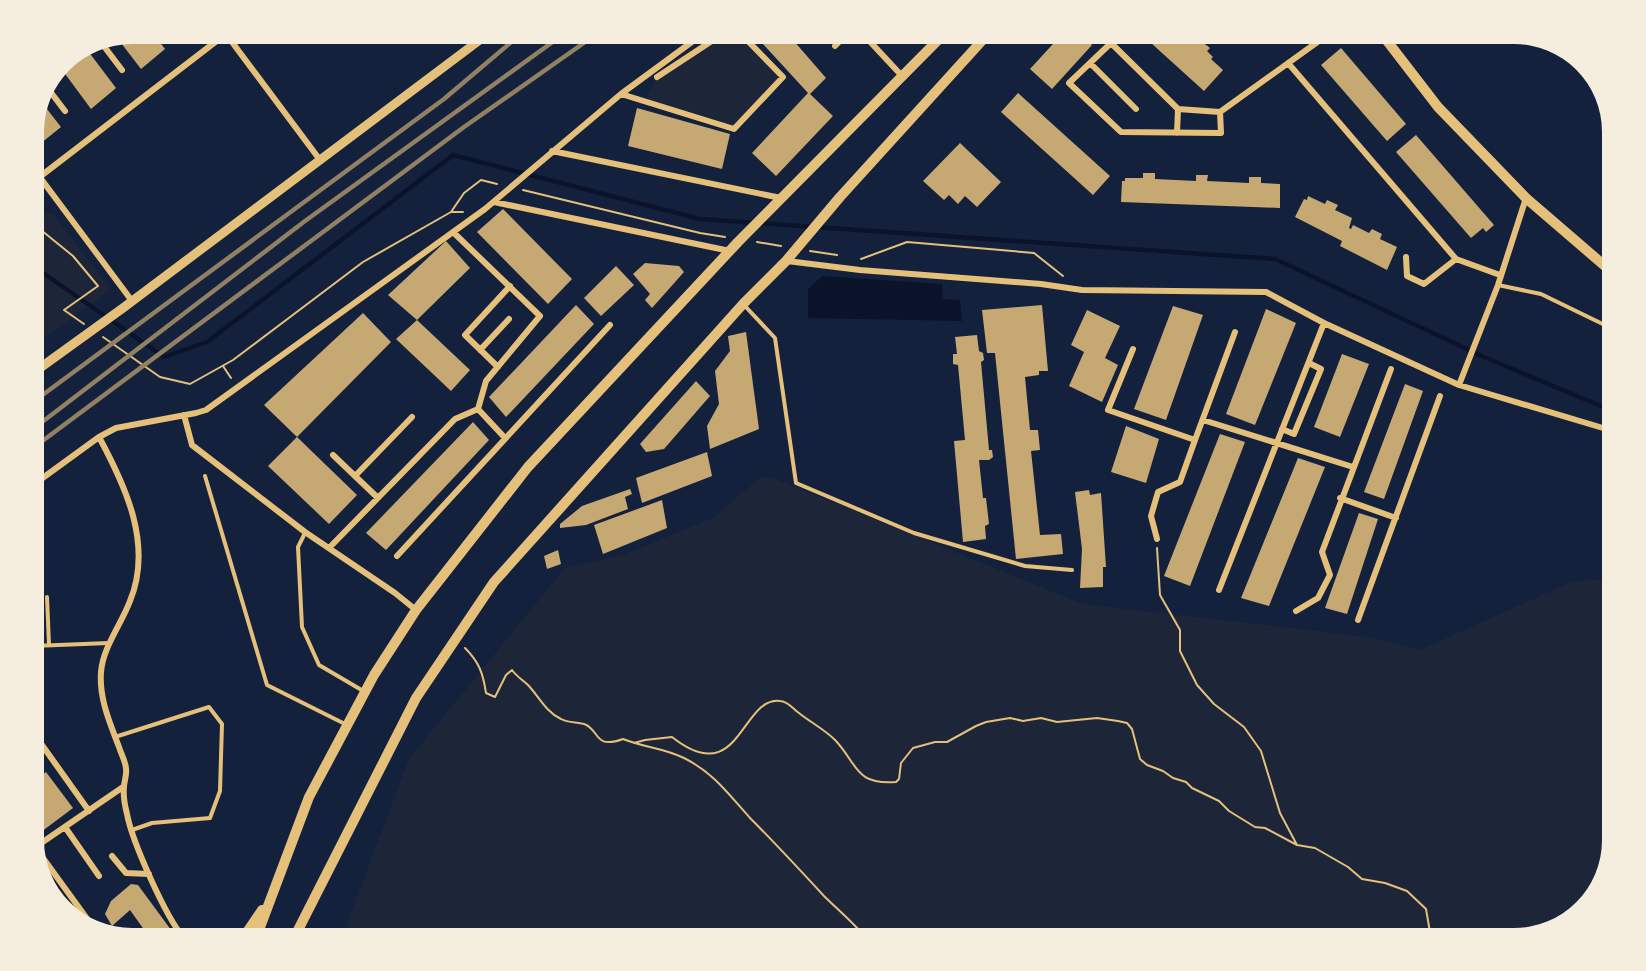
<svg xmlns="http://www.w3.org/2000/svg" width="1646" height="971" font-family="Rubik,sans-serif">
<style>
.green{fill:#1d2539}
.water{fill:#0b132b}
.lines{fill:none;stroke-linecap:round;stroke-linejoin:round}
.stream{stroke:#0b132b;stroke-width:4.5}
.building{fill:#c6a872}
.path{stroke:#e5c07b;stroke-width:2}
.service{stroke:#e5c07b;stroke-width:4}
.minor{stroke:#e5c07b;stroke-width:6}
.tertiary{stroke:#e5c07b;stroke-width:9}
.secondary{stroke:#e5c07b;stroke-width:10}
.primary{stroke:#e5c07b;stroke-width:10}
.rail{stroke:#918062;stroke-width:4.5}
</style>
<rect width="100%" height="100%" fill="#14213d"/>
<path class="green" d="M724,33H740L783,77L734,129L645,100L657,77Z
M33,214H53L111,289L33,347Z
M761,477L773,478L1083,604L1369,637L1420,650L1573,581L1613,579V839L1600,889L1563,925L1514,938H342L409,759L565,568L625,554L713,518Z"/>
<path class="water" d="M822,276L942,284L943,299L960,300L962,321L808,318V289Z"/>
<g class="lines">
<path class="stream" d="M33,266L164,357L207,342L453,155L700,219L1275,259L1484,357L1613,411"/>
</g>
<path class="building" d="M132,33H153L165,49L141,69L118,39Z
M775,33H787L826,78L810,94L833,116L776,176L752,153L808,93L763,44Z
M1063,33H1078L1092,45L1052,89L1030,69Z
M1140,33H1182L1191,41L1193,38L1199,43L1201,41L1210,48L1207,51L1213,57L1211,59L1223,70L1204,91Z
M1341,48L1406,124L1387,141L1321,65Z
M88,51L116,88L91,109L60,67L62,62Z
M1018,93L1110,176L1093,195L1001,112Z
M43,104L61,127L40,144L33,134V126Z
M637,108L730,134L722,169L628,146Z
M1416,135L1494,225L1486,232L1483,228L1471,238L1396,152Z
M960,143L1001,182L977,207L965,196L958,204L949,195L944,200L923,181Z
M1143,173H1155V179L1196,181V175H1208L1207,181L1249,183V177H1261V183L1280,184V208L1121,202L1122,181H1125V178H1143Z
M1308,196L1325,204L1327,200L1338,205L1335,210L1352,218L1349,228L1351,229L1353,225L1369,233L1372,229L1382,234L1380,239L1397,247L1387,270L1340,246L1342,241L1295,217L1304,199L1307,200Z
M503,209L572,279L548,304L477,232Z
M446,241L470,268L417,320L388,295Z
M645,263L679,266L684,272L652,308L645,300L650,294L633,274Z
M616,266L634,285L601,316L584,298Z
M576,305L594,324L506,417L489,397Z
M1042,305L1048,371H1039V375L1025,377L1030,430H1038L1040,450L1031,451L1040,535L1061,534L1063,554L1016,559L995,353H987L982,310Z
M1173,306L1203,315L1166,420L1134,409Z
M1266,309L1296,323L1255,425L1226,414Z
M1087,310L1120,326L1105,358L1118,365L1102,402L1069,386L1084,352L1071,345Z
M363,313L391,342L297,437L264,405Z
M417,320L470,370L451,391L396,339Z
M746,332L759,429L710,449L707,426L719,404L715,371L730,351L728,336Z
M977,335L979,351L983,353L984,360L981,362L989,450H992L993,457L989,460H979L983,498H986L989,524L985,526L986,539L963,542L954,441L965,440L958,365L953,364V354H957L955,337Z
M1342,354L1369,364L1340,437L1314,427Z
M696,381L710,396L664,449L646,452L640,444Z
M1405,384L1423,391L1384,499L1364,492Z
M473,422L489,440L386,550L366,533Z
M1126,426L1159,439L1146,483L1111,472Z
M1220,434L1245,442L1190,586L1164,576Z
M297,437L357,495L329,524L268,466Z
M707,452L712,476L642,503L636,478Z
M1298,458L1325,467L1269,606L1241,598Z
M630,489L632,494L625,497L628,509L586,525L560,528V524L582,506Z
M1089,490L1090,495L1101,493L1106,567H1103V587L1080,588L1082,549L1075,492Z
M662,500L667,528L603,554L594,525Z
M1359,513L1378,519L1347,614L1325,608Z
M558,550L561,564L547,569L544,556Z
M46,772L73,808L33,838V782Z
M131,884L138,885L177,938H150L130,910L112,926L105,914L111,901Z"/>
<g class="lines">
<path class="path" d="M523,190L700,233L725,237
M451,212H463
M33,230H41L73,256L98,286L64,310L84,324
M757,242L781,246
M810,251L837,255
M861,259L907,242L1034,253L1063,276
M103,337L160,377L190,384L233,360L363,262L451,212L464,193L481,180L497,184
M223,366L231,378
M1157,548L1160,595L1180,630V651L1197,685L1214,704L1244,727L1261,751L1280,813L1297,845L1315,848L1348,867L1362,879L1385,883L1407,891L1426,909L1431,938
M465,648C479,662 483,673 486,693L495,697L506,675L512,670C517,677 523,680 529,686C539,697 546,712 561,719C568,723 576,722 584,724C600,729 593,750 623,739C642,747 664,748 684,758C714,773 729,795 751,819C776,844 800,870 824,896C838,910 853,922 866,938
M634,743L645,740L672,737C740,791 741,696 780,701C788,701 793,709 799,713C810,722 827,731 836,741C858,765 855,785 896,782L899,779L901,763L913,748L935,742H947L976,726L986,722L1010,718L1023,721L1041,718L1057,722L1097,718L1118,721L1127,723L1132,729L1140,759L1147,765L1163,771L1173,778L1186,782L1192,788L1219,801L1229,811L1255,827L1265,828L1297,845
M1066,938L1086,930L1156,929L1282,937L1387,929L1416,938"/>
<path class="service" d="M1498,285L1541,294L1613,329
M744,305L775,338L796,483L914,533L1025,566L1072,570
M205,476L267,685L345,724
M305,533L298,547L302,627L319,665L365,692
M47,597L49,645
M33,646L109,643
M115,737L209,707L222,724L220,791L210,818L152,823L132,830"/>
<path class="minor" d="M862,33L902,76
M226,34L320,160
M103,45L122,70
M835,46L848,33
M1090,63L1136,109
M1288,63L1456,259L1500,275
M657,77L724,33
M49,90L65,111
M621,94L734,129L783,77L740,33
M1220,112L1221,133L1121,132L1069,83L1111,43L1178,109L1220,112L1330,33
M1177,133L1178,109
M552,151L781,198
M33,168L132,301
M33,182L227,33
M494,202L730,251
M1406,257L1407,276L1424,284L1456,259
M787,261L860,270L1041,284L1082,290L1266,292L1324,323L1459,385L1613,431
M1133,349L1108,410L1195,440L1235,332
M480,350L509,319
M498,367L465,335L510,286
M1459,385L1498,285L1526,198
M478,409L505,438
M184,415L192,445L305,532L395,593L416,610
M1203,420L1353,467
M1282,429L1294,434L1321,369L1309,363
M99,437C126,487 153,545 130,601C121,625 103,647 101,672C99,699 110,723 119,747C121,754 126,762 126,769C127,775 124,781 124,787C123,795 125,806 127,814C132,841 166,918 184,938
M333,455L378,498
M355,476L412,417
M33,485L99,437L116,428L196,413L206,410L485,209L621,94L704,33
M1340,498L1396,518
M1157,539L1151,516L1158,492L1180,482L1195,440
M330,547L455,419L478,409L486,381L540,316L453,232
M397,556L610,325
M1219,590L1324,323
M1296,611L1318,598L1330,575L1322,552L1391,369
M1358,620L1440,396
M33,750L42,745L89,811
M65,827L99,876
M35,847L93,927
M34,848L123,787
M112,856L126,873L149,874"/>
<path class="tertiary" d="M33,373L123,308L489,33"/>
<path class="secondary" d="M1381,33L1438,107L1526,198L1613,273"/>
<path class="primary" d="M243,938L262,910
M256,938L309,797L374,675L416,610L528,467L738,242L945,33
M294,938L416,698L494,582L743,304L786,261L840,197L989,33"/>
<path class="rail" d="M33,402L444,99L522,33
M33,429L305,221L565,33
M33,448L464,127L598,33"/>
</g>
<path d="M0 0H1646V971H0ZM132 44H1514A88 88 0 0 1 1602 132V840A88 88 0 0 1 1514 928H132A88 88 0 0 1 44 840V132A88 88 0 0 1 132 44Z" fill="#f5edde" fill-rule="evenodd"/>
</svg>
